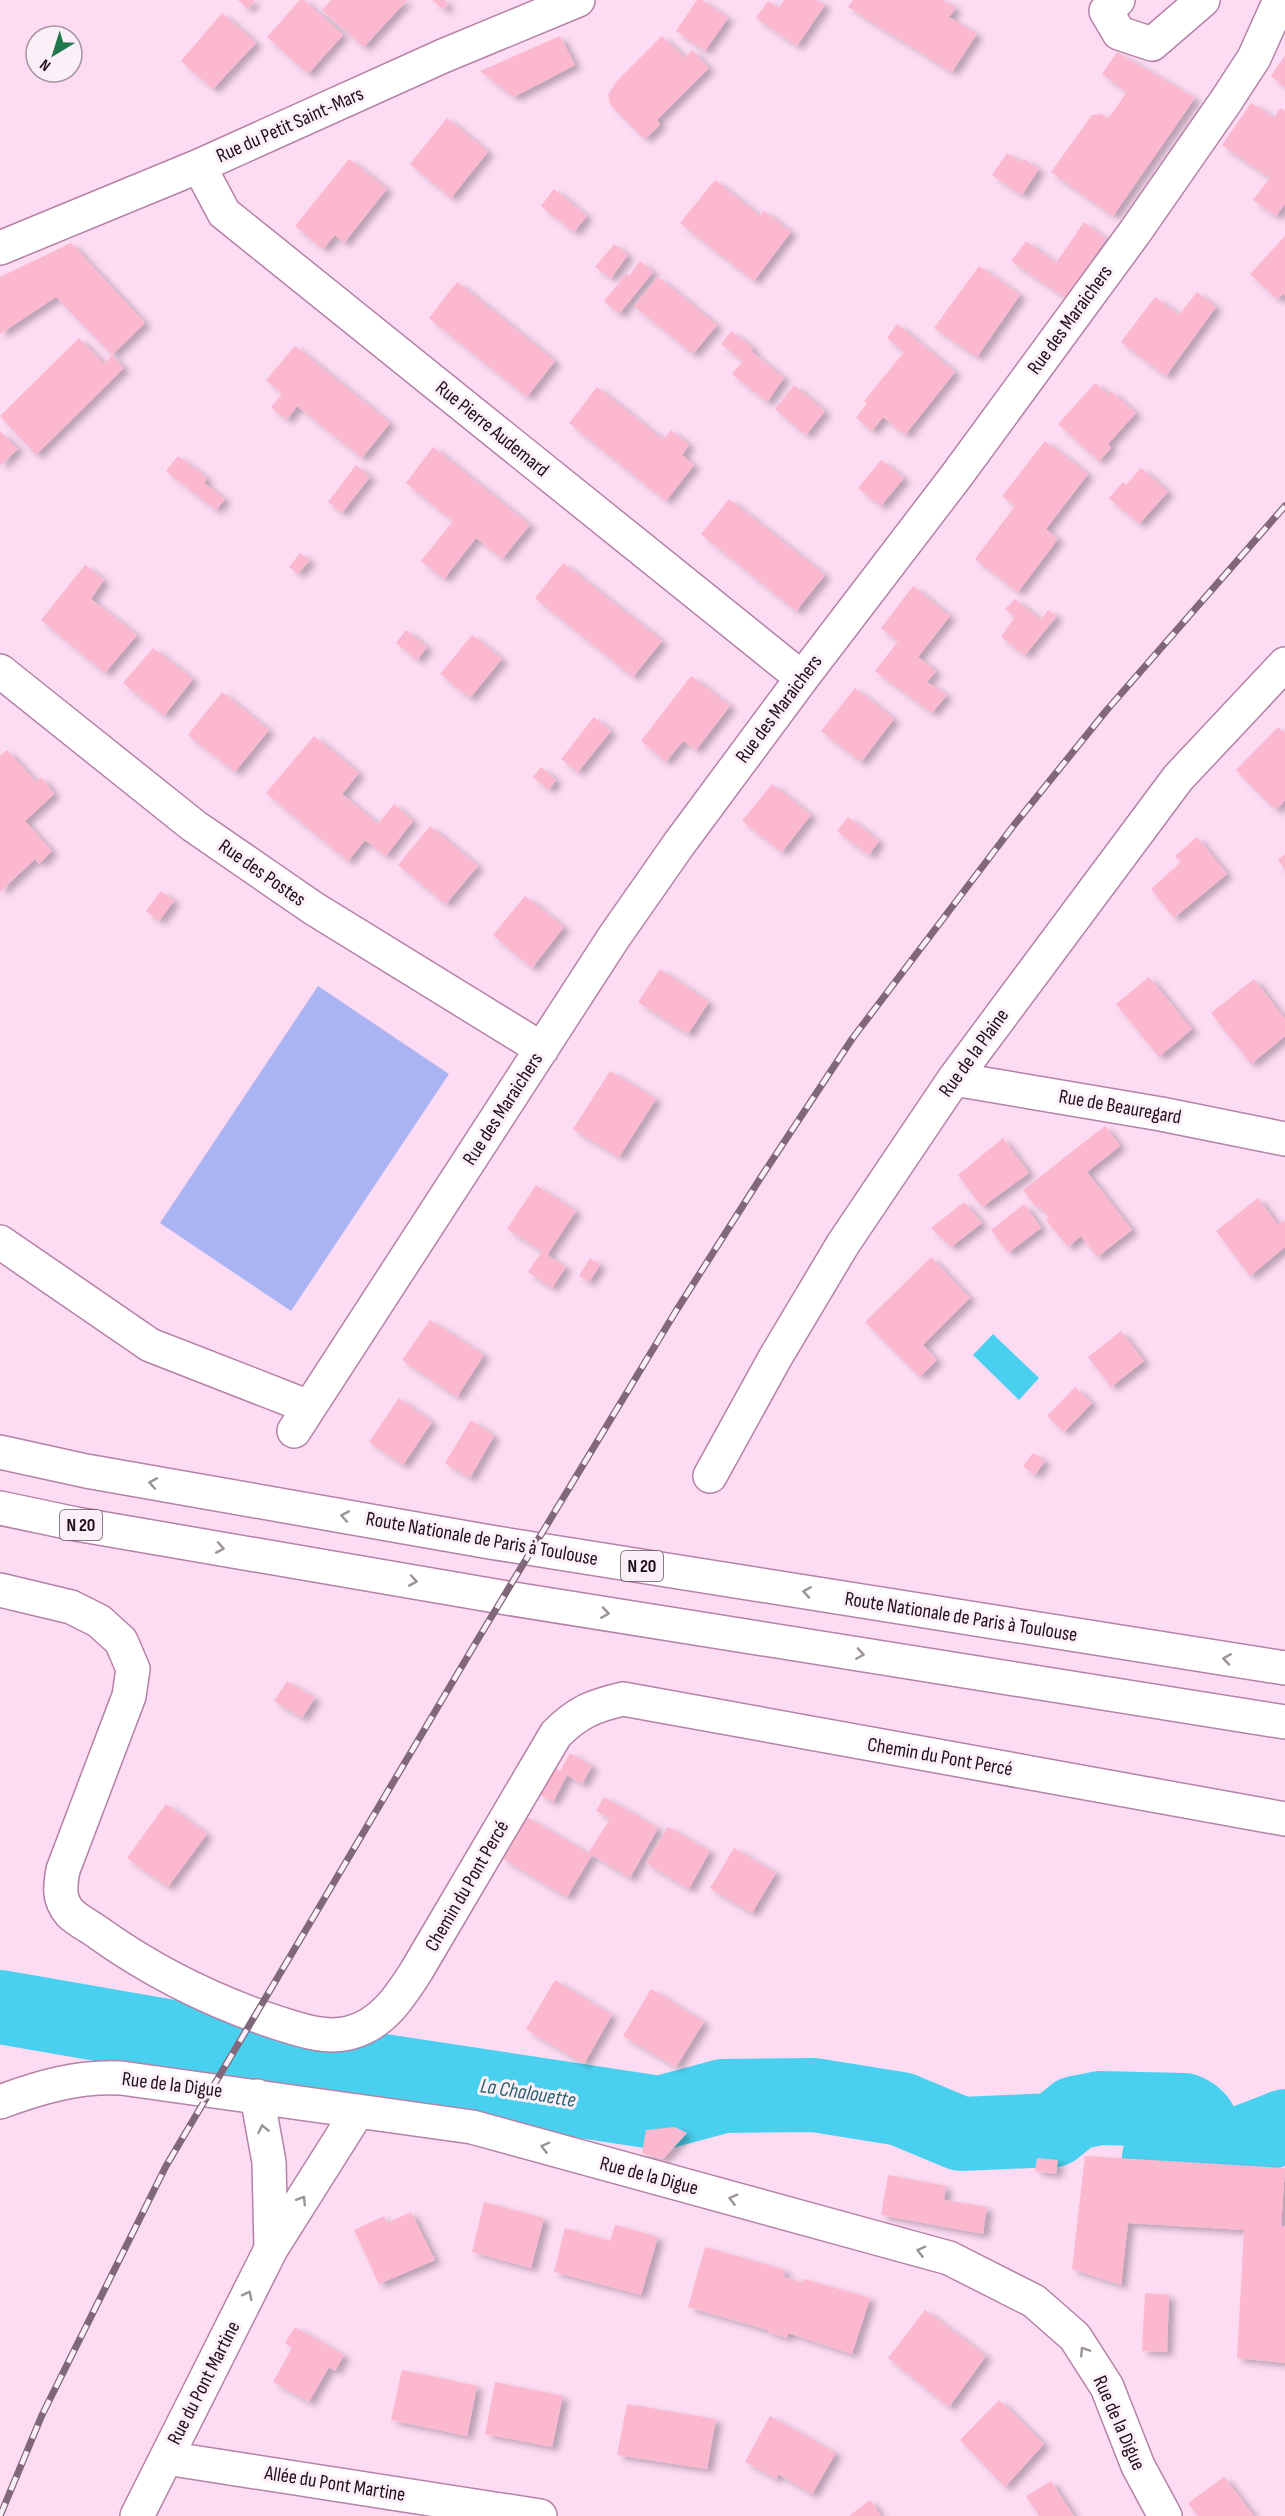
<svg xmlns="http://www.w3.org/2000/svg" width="1285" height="2516" font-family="'Sofia Sans Condensed',sans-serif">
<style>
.green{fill:#aab4f2}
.water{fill:#4ad0ef}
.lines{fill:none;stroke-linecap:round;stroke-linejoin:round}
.river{stroke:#4ad0ef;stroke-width:74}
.building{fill:#fbb8cf;filter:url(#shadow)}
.minor-casing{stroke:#b681a8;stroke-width:36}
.major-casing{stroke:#b681a8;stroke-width:36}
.minor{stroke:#fff;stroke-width:33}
.major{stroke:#fff;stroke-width:33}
.rail-casing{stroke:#81677a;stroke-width:7}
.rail{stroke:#fcf0f8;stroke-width:4.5;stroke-dasharray:14;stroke-linecap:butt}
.oneway{stroke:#9b9399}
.labels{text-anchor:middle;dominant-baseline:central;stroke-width:6;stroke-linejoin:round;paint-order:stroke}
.shield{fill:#fcf0f8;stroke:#63525f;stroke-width:1.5}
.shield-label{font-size:18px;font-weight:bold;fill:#210e1d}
.street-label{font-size:20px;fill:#210e1d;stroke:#fcf0f8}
.water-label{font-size:21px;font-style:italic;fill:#2a606d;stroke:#fcf0f8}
</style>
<defs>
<filter id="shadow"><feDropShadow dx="6" dy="4" stdDeviation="3" flood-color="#0004"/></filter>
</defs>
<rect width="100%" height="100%" fill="#fddbf3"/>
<path class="green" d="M318,986L449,1074L291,1311L160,1223Z"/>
<path class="water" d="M993,1334L1039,1378L1019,1400L973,1355Z"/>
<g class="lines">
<path class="river" d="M0,2007L265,2053L660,2113L723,2096L814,2095L901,2109L961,2134L1054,2130L1075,2113L1100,2108L1184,2110C1204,2117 1205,2133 1209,2152
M1159,2157C1204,2160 1244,2142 1285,2126"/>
</g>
<path class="building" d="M238,0H255L248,9Z
M300,0H304L343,35L308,74L267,37Z
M331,0H407L364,47L322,10Z
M432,0H444L448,4L444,10Z
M697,0H702L728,18L705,51L676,31Z
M784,0H817L825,5L797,46L756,18L768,1L779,8Z
M853,0H943L956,8L949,17L977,34L952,72L848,7Z
M222,13L256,43L213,89L181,61Z
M560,36L575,65L514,97L480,71Z
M662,36L685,58L692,50L709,68L657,120L660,125L645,139L610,104L608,94L618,80Z
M1117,52L1195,98L1113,216L1051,172L1092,115L1101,114L1108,119L1127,92L1102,74Z
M1285,55V87L1271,76Z
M1251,103L1274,118L1280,108L1285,111V204L1276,216L1253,200L1270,178L1222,145Z
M447,118L488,152L451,198L410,164Z
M1007,153L1022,163L1024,159L1039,169L1022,195L992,175Z
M349,159L387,189L344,243L335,235L323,249L295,226Z
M715,180L760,216L764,211L791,232L754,281L680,223Z
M554,189L587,216L574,232L541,206Z
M1084,222L1106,239L1066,298L1011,261L1026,241L1056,263Z
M1285,236V296L1283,294L1277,299L1250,274Z
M71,243L145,323L112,355L56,297L0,334V277Z
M614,244L628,255L611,278L595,267Z
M640,261L653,272L619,314L604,301L626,274L629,276Z
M979,266L1020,295L977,357L934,328Z
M658,277L717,325L693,354L634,306Z
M457,282L555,361L527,397L429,318Z
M1197,292L1216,307L1166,376L1121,342L1155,297L1179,315Z
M897,324L955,372L905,435L883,417L872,431L856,418L867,403L864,401L904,352L887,338Z
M731,331L753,348L751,351L784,378L767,402L732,374L743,361L721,344Z
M79,338L104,364L112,355L124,368L36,455L0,416Z
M295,346L390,423L362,458L297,406L287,420L271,407L282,394L266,380Z
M1095,383L1109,395L1111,391L1136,413L1108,444L1111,448L1099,461L1058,424Z
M794,385L825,411L806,435L775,409Z
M597,387L663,440L671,430L689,445L682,455L694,465L666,501L569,423Z
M0,431L18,449L0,466Z
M1045,441L1088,474L1046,529L1058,539L1018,592L975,559L1015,506L1002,496Z
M433,447L530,525L502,559L476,538L444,579L421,561L453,521L406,483Z
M178,456L207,478L204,483L225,499L216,510L166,471Z
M881,460L904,478L881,506L858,488Z
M356,465L370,477L342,513L328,502Z
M1141,468L1168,492L1139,524L1109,498L1123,482L1126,485Z
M729,499L825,575L796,611L701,534Z
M300,553L310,560L298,574L289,567Z
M563,563L662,641L633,677L535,598Z
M85,565L104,580L91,599L137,635L105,673L41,620Z
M913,586L950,616L918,657L936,671L927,682L947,695L932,713L875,671L898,641L881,628Z
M1015,599L1041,620L1048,610L1057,616L1025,655L1001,637L1015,617L1005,609Z
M406,630L427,647L417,660L396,643Z
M472,635L502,659L470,698L440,674Z
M153,648L193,679L164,716L123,683Z
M691,676L730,706L696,750L683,741L666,762L641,741Z
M855,688L894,719L861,762L821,731Z
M222,692L269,730L235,772L188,735Z
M594,717L611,731L578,772L561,759Z
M1278,727L1285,733V800L1276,810L1236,770Z
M314,736L359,773L342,794L378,824L394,804L413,821L386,856L365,840L348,861L266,793Z
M7,750L36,782L41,777L54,794L25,821L52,851L39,864L35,859L0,892V754L1,755Z
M541,767L556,780L549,790L533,777Z
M772,784L811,815L782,852L742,821Z
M848,817L879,841L869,855L837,831Z
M430,826L478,866L446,904L398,865Z
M1197,837L1227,874L1174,918L1151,889L1181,862L1175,856Z
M1285,854V870L1278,860Z
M161,891L174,901L159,921L146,911Z
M525,896L564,927L532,968L493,935Z
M660,969L709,1002L688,1034L638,1002Z
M1149,977L1192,1029L1159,1057L1116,1004Z
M1254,979L1285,1019V1036L1251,1064L1211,1013Z
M610,1071L656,1099L619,1157L573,1129Z
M1105,1126L1120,1146L1087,1172L1132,1230L1097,1257L1081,1236L1068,1247L1046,1220L1049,1218L1039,1206L1037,1208L1023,1190Z
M1003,1138L1029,1173L982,1207L958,1175Z
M536,1185L576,1211L547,1255L566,1267L552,1288L528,1272L542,1251L507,1229Z
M1258,1198L1278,1225L1284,1220L1285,1222V1247L1250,1276L1216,1231Z
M964,1202L982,1223L951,1247L931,1228Z
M1024,1204L1041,1228L1008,1253L991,1230Z
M931,1257L970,1298L923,1345L937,1360L920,1377L865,1322Z
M590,1258L600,1265L589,1282L579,1276Z
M430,1320L484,1355L457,1397L402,1360Z
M1121,1331L1144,1361L1111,1387L1088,1357Z
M1075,1387L1092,1403L1064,1432L1047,1416Z
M399,1398L432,1422L403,1465L369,1442Z
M471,1420L494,1436L470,1478L445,1463Z
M1033,1453L1045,1461L1035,1475L1023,1466Z
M287,1681L315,1698L302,1718L274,1701Z
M570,1753L592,1766L582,1784L567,1775L553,1802L539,1794L554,1768L560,1771Z
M604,1797L658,1828L630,1878L592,1855L567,1897L501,1857L527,1817L588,1853L610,1819L596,1811Z
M166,1804L207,1834L168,1887L127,1858Z
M668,1827L710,1851L689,1889L646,1863Z
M734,1848L776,1873L752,1913L710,1888Z
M555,1980L612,2015L584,2064L526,2029Z
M651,1989L704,2022L676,2067L623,2036Z
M675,2127L687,2133L663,2159L642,2153L646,2130Z
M1085,2156L1285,2168L1281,2226L1285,2227V2363L1237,2358L1244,2230L1128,2223L1121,2285L1072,2269Z
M1037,2158L1058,2160L1056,2174L1035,2171Z
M888,2175L946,2186L944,2200L987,2207L983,2234L881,2215Z
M484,2202L544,2218L531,2268L472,2252Z
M411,2212L435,2260L379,2284L354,2230L384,2216L387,2223Z
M615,2225L658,2237L641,2295L554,2272L565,2228L610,2241Z
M705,2247L785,2270L784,2277L802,2282L804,2279L870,2298L852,2354L788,2333L787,2338L768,2332V2330L688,2307Z
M1145,2293L1169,2295L1167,2352L1142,2351Z
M925,2310L986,2356L949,2407L888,2358Z
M295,2327L344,2355L335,2371L329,2367L309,2402L273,2382L292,2348L285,2343Z
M402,2370L477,2386L467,2436L391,2420Z
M495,2382L563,2396L552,2447L485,2434Z
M999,2400L1044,2444L1005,2487L960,2440Z
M627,2404L716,2419L707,2469L617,2455Z
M770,2416L836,2453L812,2494L778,2474L776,2479L745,2462Z
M1224,2477L1254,2516H1198L1188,2503Z
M1051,2481L1074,2516H1039L1026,2496Z
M870,2500L881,2516H849Z"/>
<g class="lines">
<defs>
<path id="minor" d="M1118,0L1106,11L1119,33L1152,44L1203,0
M199,166L224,213L802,678
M0,248L199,166L443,56L578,0
M0,671L194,826L313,908L542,1049
M954,1079L1161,1114L1285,1139
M0,1242L150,1345L309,1407
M294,1431L614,937L679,844L802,678L957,475L1135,232L1226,101L1254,58L1280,0
M710,1476L775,1358L843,1244L954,1079L1178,778L1285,664
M0,1590L71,1607L99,1621L121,1641L133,1669L129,1696L63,1870C60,1887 58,1899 70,1913C78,1921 91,1927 100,1934C155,1973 214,2002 278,2023C301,2030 325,2039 349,2033C382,2025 400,1997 417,1970L556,1734C578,1712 593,1706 623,1699L1285,1819
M257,2096L269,2162L271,2249
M0,2102C40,2087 78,2076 121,2078L472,2127L949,2258L1034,2301L1075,2337L1107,2387L1138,2466L1165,2516
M166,2458L540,2516
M137,2516L271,2249L358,2111"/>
<path id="major" d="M0,1452L86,1471L490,1542L1285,1668
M0,1508L76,1524L507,1598L1285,1722"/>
</defs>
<use href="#minor" class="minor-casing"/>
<use href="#major" class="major-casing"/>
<use href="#minor" class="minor"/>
<use href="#major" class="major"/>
<defs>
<path id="rail" d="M0,2516L42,2415L166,2166L478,1639L676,1311L763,1174L852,1039L1014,825L1106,711L1285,506"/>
</defs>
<use href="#rail" class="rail-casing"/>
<use href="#rail" class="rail"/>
</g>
<defs><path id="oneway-chevron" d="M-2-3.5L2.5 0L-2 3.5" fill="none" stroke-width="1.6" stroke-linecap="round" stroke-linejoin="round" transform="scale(1.5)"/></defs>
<g class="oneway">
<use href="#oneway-chevron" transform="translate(153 1483) rotate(-170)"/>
<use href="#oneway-chevron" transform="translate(345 1516) rotate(-170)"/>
<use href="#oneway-chevron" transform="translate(220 1548) rotate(10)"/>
<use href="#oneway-chevron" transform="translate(413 1581) rotate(10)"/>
<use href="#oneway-chevron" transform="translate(807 1592) rotate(-171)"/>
<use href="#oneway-chevron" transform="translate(605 1613) rotate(9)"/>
<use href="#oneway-chevron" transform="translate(860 1654) rotate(9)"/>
<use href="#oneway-chevron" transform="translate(1227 1659) rotate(-171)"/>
<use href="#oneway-chevron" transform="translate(263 2129) rotate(-101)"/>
<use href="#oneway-chevron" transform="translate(545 2147) rotate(-165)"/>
<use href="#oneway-chevron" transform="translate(733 2199) rotate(-165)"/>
<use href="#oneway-chevron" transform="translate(302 2200) rotate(-58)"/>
<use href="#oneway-chevron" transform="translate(921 2251) rotate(-165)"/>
<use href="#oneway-chevron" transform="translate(248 2295) rotate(-63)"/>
<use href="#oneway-chevron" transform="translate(1084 2351) rotate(-123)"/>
</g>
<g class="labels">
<g class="shield">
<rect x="60" y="1510" width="42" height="30" rx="4.5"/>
<rect x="621" y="1551" width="42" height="30" rx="4.5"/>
</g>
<g class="shield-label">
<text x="81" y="1525">N 20</text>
<text x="642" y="1566">N 20</text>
</g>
<g class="street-label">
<text transform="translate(290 125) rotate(-24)">Rue du Petit Saint-Mars</text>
<text transform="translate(1070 320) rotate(-54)">Rue des Maraichers</text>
<text transform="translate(492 429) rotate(39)">Rue Pierre Audemard</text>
<text transform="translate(779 709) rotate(-53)">Rue des Maraichers</text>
<text transform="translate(262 873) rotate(35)">Rue des Postes</text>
<text transform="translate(974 1053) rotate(-54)">Rue de la Plaine</text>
<text transform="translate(1120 1107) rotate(10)">Rue de Beauregard</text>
<text transform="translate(503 1109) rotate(-57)">Rue des Maraichers</text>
<text transform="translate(482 1539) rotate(10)">Route Nationale de Paris à Toulouse</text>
<text transform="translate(961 1617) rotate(9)">Route Nationale de Paris à Toulouse</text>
<text transform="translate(940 1757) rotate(10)">Chemin du Pont Percé</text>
<text transform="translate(467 1886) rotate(-60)">Chemin du Pont Percé</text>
<text transform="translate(172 2085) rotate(7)">Rue de la Digue</text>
<text transform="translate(649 2176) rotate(15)">Rue de la Digue</text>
<text transform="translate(204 2383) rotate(-63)">Rue du Pont Martine</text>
<text transform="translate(1119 2423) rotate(66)">Rue de la Digue</text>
<text transform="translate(335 2484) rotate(9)">Allée du Pont Martine</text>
</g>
<g class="water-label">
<text transform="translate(528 2093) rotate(9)">La Chalouette</text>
</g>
</g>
<g transform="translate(54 54) rotate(218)"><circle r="28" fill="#fcf0f8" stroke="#a496a0" stroke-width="1.5"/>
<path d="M0-4.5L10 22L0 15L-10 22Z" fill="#20784b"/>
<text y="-9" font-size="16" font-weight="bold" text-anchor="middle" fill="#210e1d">N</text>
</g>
</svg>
